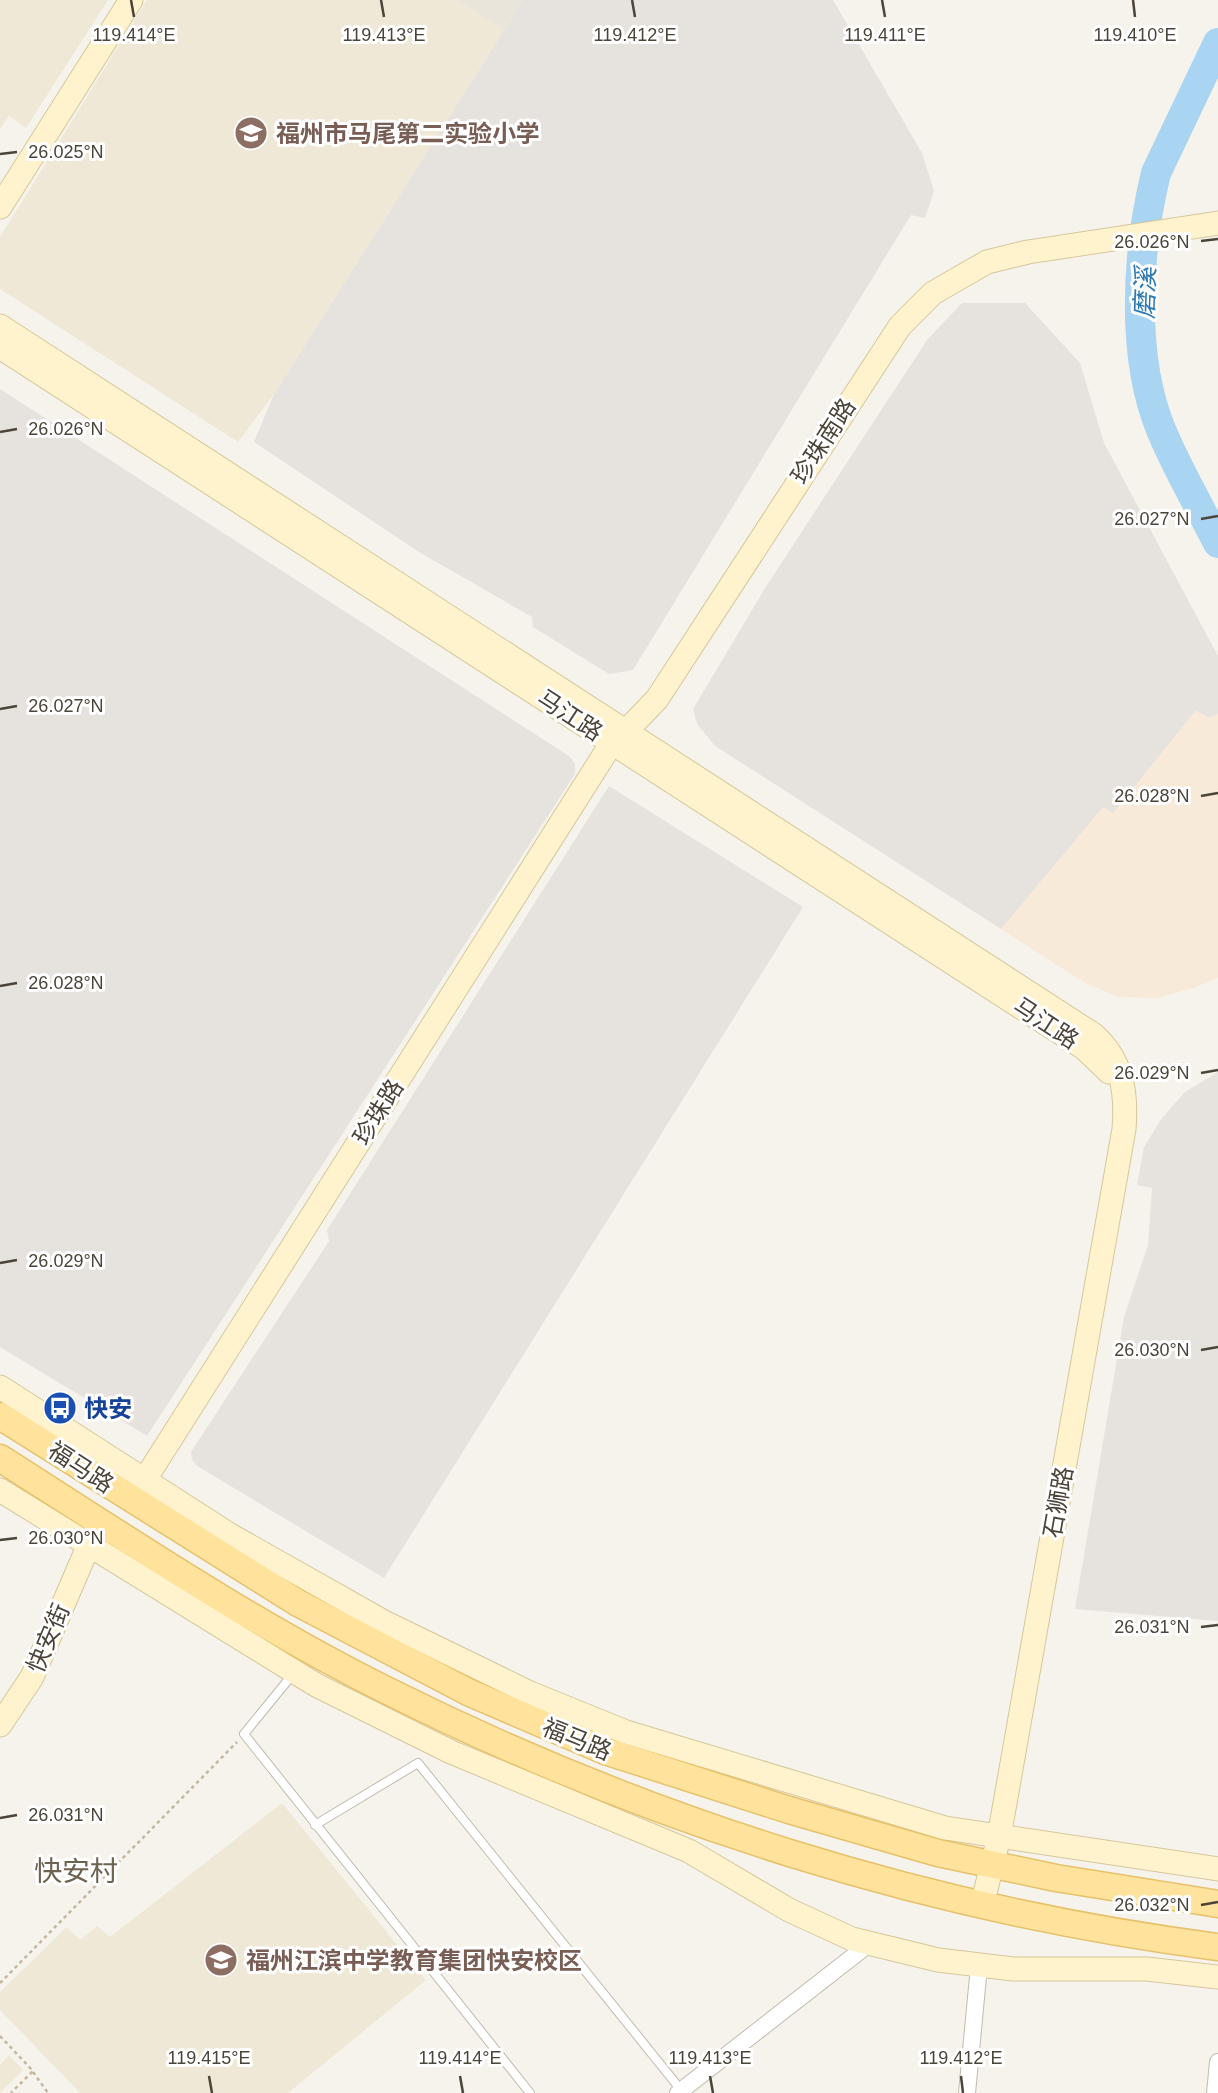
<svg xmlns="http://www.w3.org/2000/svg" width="1218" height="2093" font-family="Helvetica,'Noto Sans SC',sans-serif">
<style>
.residential{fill:#eae5da}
.commercial{fill:#f7ead8}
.industrial{fill:#e6e2dd}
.education{fill:#efe8d6}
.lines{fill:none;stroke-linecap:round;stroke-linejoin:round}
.river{stroke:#a9d4f2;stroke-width:30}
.lane-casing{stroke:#c2bbae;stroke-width:10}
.street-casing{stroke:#c2bbae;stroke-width:18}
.secondary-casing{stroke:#d6c79b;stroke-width:25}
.primary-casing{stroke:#e6c16a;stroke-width:29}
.path{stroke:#c4b79f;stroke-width:2.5;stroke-dasharray:3.5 3.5;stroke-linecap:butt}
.lane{stroke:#fff;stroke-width:8}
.street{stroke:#fff;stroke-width:16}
.secondary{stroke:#fff3cd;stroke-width:23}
.primary{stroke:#ffe39c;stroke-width:26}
.ticks{fill:none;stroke:#4b4439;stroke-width:2.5}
.labels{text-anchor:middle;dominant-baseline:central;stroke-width:6;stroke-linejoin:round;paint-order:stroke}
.education-label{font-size:24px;font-weight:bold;fill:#785e54;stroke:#fff;text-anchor:start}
.street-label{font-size:24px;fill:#4b4439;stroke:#fff}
.transit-label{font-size:24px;font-weight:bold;fill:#164399;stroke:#fff;text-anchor:start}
.water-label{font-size:26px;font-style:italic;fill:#2e7ab2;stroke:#fff}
.quarter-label{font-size:28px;fill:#6e6250;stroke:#fff}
.ticks-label{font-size:18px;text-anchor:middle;fill:#4b4439;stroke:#fff;stroke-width:6;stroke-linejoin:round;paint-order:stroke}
</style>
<rect width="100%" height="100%" fill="#f6f3ec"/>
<path class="residential" d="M456,0H523L504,30Z"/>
<path class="commercial" d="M1196,710L1209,718L1218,714V978L1196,987L1157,998L1118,997L1085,983L1001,929L1103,806L1113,812Z"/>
<path class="industrial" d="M523,0H833L922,153L934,191L925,218L911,215L633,670L609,674L533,627L532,617L419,552L254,442L274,394Z
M962,303H1025L1080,363L1104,443L1218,656V714L1209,718L1196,710L1113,813L1103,807L1001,929L715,746L697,724L693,709L767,585L927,340Z
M0,389L569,756L575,764V774L147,1436L0,1347Z
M609,786L803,907L384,1578L197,1466L192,1460L191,1452L329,1241L327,1230Z
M1218,1072V1621L1075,1609L1124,1317L1148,1245L1152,1188L1137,1185L1144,1147L1162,1118L1185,1092Z"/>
<path class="education" d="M0,0H108L26,128L9,116L0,129Z
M147,0H456L504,30L274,394L238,442L0,289V237Z
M282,1803L426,1980L288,2093H80L0,2010V1992L67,1927L80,1940L97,1926L110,1937Z
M9,2055L23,2070L0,2093V2065Z"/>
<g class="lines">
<path class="river" d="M1218,43L1156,173C1137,251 1130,357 1162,432C1178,470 1199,506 1218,543"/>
<defs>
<path id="lane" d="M293,1674L244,1734L530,2093
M315,1825L418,1763L681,2090"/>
<path id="street" d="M678,2093L869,1944
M967,2093L979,1966
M1215,2093L1218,2062"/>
<path id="secondary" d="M0,207L131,0
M0,326L1094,1035C1122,1060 1127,1092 1124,1129L999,1837L982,1905
M0,347L1084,1048L1109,1072
M0,1387L230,1535L384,1622L530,1693L626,1732L945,1828L1218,1869
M144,1481L606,752L657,699L900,326L933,293L987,262L1028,252L1218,223
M0,1490L316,1685L451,1752L689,1851L789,1910L852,1939L938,1960L1013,1969H1147L1218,1977
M0,1725L32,1677L88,1547"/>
<path id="primary" d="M0,1416L298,1603L468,1692L605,1751L789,1810L938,1853L1056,1878L1218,1904
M0,1458C127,1539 253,1624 388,1691C648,1821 930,1910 1218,1947"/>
</defs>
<use href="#lane" class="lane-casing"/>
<use href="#street" class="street-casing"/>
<use href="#secondary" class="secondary-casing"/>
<use href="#primary" class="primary-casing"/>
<path class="path" d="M0,1983L237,1742
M0,2036L33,2071L11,2093
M33,2072L48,2093"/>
<use href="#lane" class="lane"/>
<use href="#street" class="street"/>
<use href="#secondary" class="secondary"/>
<use href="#primary" class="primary"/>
</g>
<path class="ticks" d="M131,0L134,17M381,0L384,17M632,0L635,17M882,0L885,17M1133,0L1135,17M0,154L17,152M1201,241L1218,239M0,432L17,429M1201,519L1218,516M0,709L17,706M1201,796L1218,793M0,986L17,983M1201,1073L1218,1070M0,1263L17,1260M1201,1350L1218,1347M0,1540L17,1538M1201,1627L1218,1625M0,1818L17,1815M1201,1905L1218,1902M209,2076L212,2093M460,2076L463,2093M710,2076L713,2093M961,2076L963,2093"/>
<defs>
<symbol id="school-disc" viewBox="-11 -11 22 22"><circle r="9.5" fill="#8d6e63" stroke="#fff"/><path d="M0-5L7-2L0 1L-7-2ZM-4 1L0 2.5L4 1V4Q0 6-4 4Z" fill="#fff"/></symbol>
<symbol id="bus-disc" viewBox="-11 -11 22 22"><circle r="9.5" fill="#1a4fb4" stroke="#fff"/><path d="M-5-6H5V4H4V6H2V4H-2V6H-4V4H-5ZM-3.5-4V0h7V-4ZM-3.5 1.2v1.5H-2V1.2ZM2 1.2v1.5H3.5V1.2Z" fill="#fff"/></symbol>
</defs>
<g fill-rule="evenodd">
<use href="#school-disc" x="232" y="114" width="38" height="38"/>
<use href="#bus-disc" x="41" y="1389" width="38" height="38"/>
<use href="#school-disc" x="202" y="1941" width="38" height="38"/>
</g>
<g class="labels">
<g class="education-label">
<text x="276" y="133">福州市马尾第二实验小学</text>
<text x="246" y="1960">福州江滨中学教育集团快安校区</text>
</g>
<g class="street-label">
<text transform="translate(823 441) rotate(-57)">珍珠南路</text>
<text transform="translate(570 715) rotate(33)">马江路</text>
<text transform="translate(1046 1023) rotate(33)">马江路</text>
<text transform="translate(378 1112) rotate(-58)">珍珠路</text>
<text transform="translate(81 1467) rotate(33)">福马路</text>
<text transform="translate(1058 1502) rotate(-80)">石狮路</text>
<text transform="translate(48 1638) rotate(-67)">快安街</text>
<text transform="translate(577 1739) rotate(22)">福马路</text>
</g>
<g class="transit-label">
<text x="84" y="1408">快安</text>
</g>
<g class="water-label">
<text transform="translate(1145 293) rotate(-88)">磨溪</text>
</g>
<g class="quarter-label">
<text x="76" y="1871">快安村</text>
</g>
</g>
<g class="ticks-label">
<text x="1135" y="41">119.410°E</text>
<text x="134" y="41">119.414°E</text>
<text x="384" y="41">119.413°E</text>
<text x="635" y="41">119.412°E</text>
<text x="885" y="41">119.411°E</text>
<text x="66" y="158">26.025°N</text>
<text x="1152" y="248">26.026°N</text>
<text x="66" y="435">26.026°N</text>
<text x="1152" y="525">26.027°N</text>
<text x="66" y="712">26.027°N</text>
<text x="1152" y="802">26.028°N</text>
<text x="66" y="989">26.028°N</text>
<text x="1152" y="1079">26.029°N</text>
<text x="66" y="1267">26.029°N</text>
<text x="1152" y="1356">26.030°N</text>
<text x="66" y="1544">26.030°N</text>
<text x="1152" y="1633">26.031°N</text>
<text x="66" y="1821">26.031°N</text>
<text x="1152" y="1911">26.032°N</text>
<text x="209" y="2064">119.415°E</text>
<text x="460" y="2064">119.414°E</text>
<text x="710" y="2064">119.413°E</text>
<text x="961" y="2064">119.412°E</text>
</g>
</svg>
